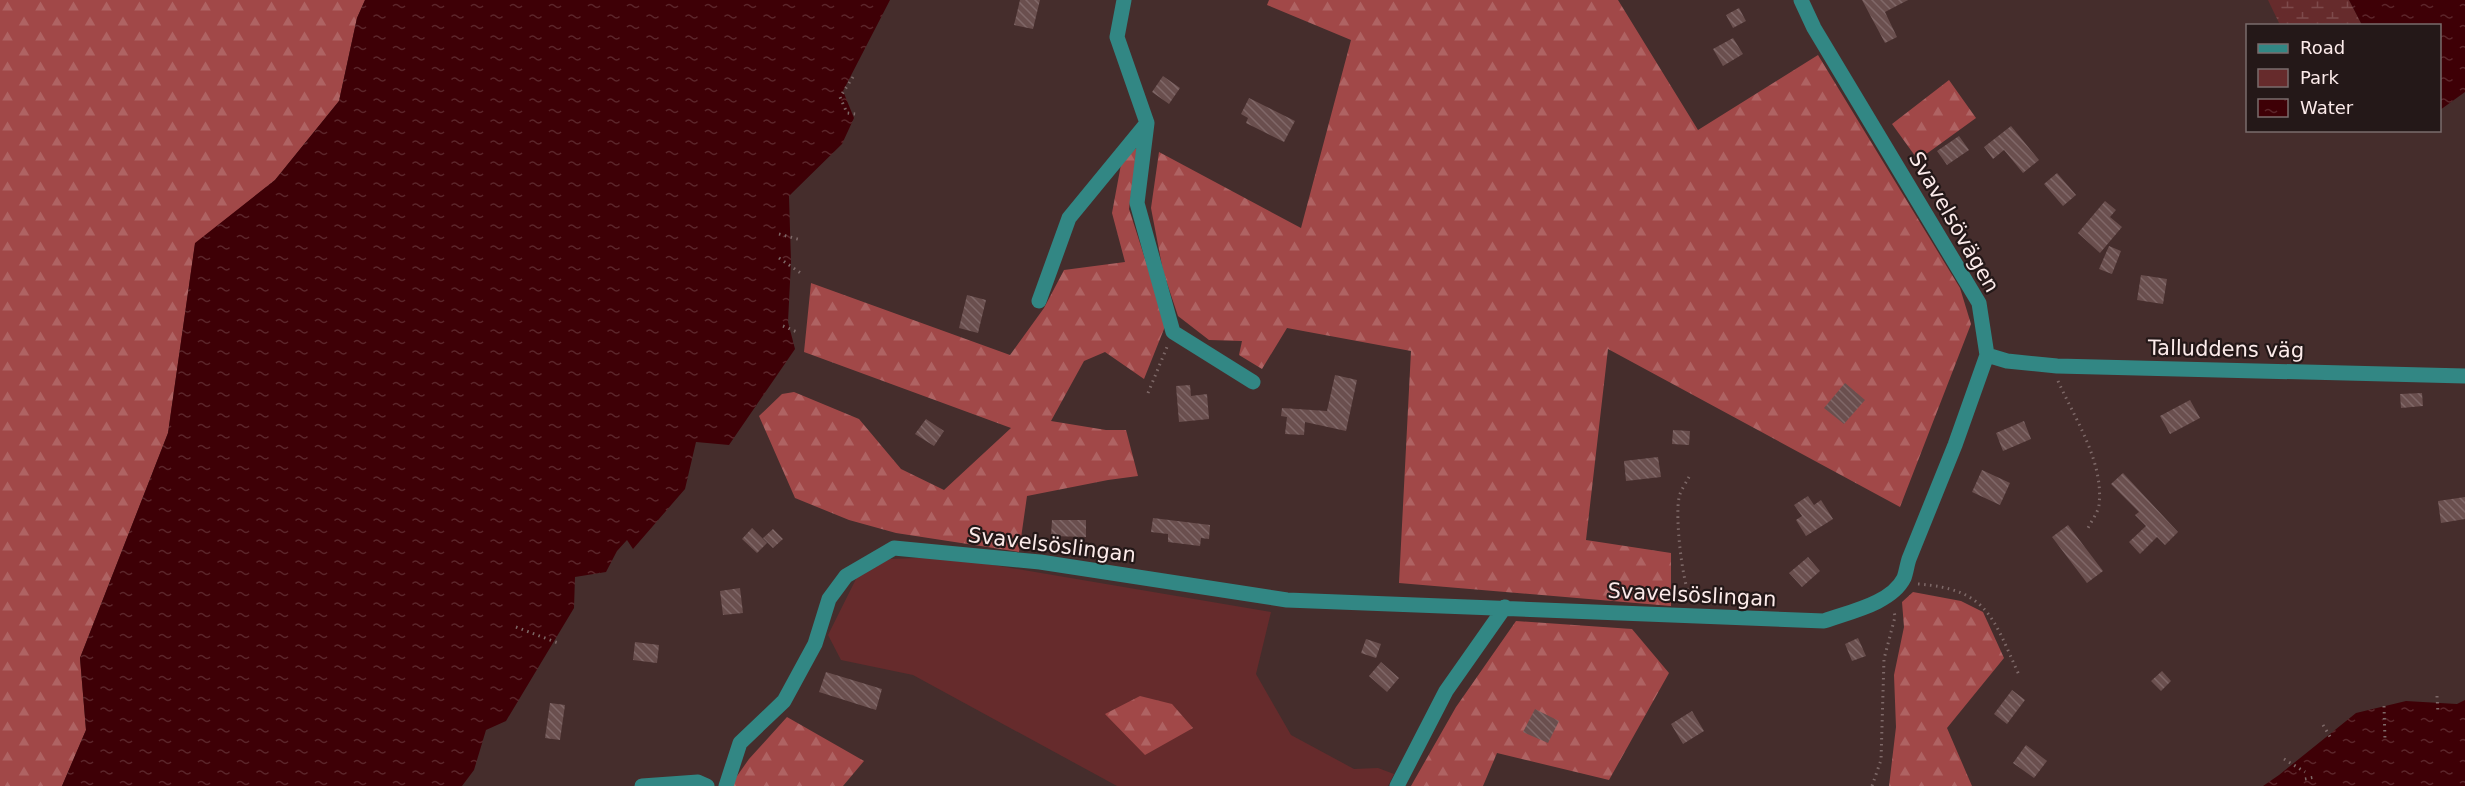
<svg xmlns="http://www.w3.org/2000/svg" width="2465" height="786" font-family="'DejaVu Sans',sans-serif">
<style>
.green{fill:#662b2c}
.forest{fill:url(#forest-firs)}
.wetland{fill:url(#wetland-marsh)}
.water{fill:url(#water-ripples)}
.building{fill:url(#building-back-hatch)}
.lines{fill:none;stroke-linecap:round;stroke-linejoin:round}
.path{stroke:#7e6968;stroke-width:3;stroke-dasharray:1.5 4.5;stroke-linecap:butt}
.minor{stroke:#328784;stroke-width:15}
.labels{text-anchor:middle;dominant-baseline:central;stroke-width:4.5;stroke-linejoin:round;paint-order:stroke}
.street-label{font-size:21px;fill:#fcebea;stroke:#241818}
</style>
<defs>
<pattern id="forest-firs" width="22" height="20" patternUnits="userSpaceOnUse" patternTransform="scale(1.5)"><rect width="22" height="20" fill="#a14848"/><path d="M5 1l3.5 6h-7zM16 11l3.5 6h-7z" fill="#af6363"/></pattern>
<pattern id="wetland-marsh" width="20" height="14" patternUnits="userSpaceOnUse" patternTransform="scale(1.5)"><rect width="20" height="14" fill="#662b2c"/><path d="M1 5h8M5 5V1M11 12h8M15 12V8" fill="none" stroke="#7d4a4b"/></pattern>
<pattern id="water-ripples" width="26" height="14" patternUnits="userSpaceOnUse" patternTransform="scale(1.5)"><rect width="26" height="14" fill="#3e0006"/><path d="M2 4q2-2 4 0t4 0M15 11q2-2 4 0t4 0" fill="none" stroke="#5b252a"/></pattern>
<pattern id="building-back-hatch" width="6" height="6" patternUnits="userSpaceOnUse" patternTransform="scale(1.5)"><rect width="6" height="6" fill="#6a4f4e"/><path d="M-1 5l2 2M0 0l6 6M5-1l2 2" fill="none" stroke="#806868"/></pattern>
</defs>
<rect width="100%" height="100%" fill="#452d2c"/>
<path class="green" d="M946,557L1271,612L1256,674L1291,735L1354,769L1378,768L1394,774L1388,786H1117L913,675L841,660L828,635L858,575L890,559Z"/>
<path class="forest" d="M0,0H365L357,18L339,101L275,180L195,244L168,433L80,658L86,730L62,786H0Z
M1269,0H1618L1698,130L1818,55L1960,288L1971,324L1900,507L1608,349L1586,540L1671,553V606L1399,583L1411,351L1287,328L1262,369L1239,355L1242,341L1209,340L1178,316L1163,271L1151,208L1159,152L1301,228L1351,40L1267,5Z
M1949,80L1976,118L1918,160L1892,124Z
M1138,147L1129,209L1166,324L1144,379L1105,352L1084,361L1051,421L1106,430H1126L1138,476L1108,480L1027,496L1019,552L896,533L849,520L795,498L759,416L782,394L794,392L859,419L901,469L944,490L1011,428L804,352L811,283L1010,355L1044,308L1064,270L1125,262L1112,213L1122,159Z
M1913,592L1961,601L1983,612L2004,658L1947,728L1972,786H1889L1896,727L1894,675L1904,627L1902,602Z
M1516,621L1632,629L1669,673L1609,780L1497,753L1483,786H1411L1456,707Z
M1140,696L1172,704L1193,728L1145,755L1105,714Z
M787,717L864,761L843,786H730L749,759Z"/>
<path class="wetland" d="M2268,0H2349L2362,25H2280Z"/>
<path class="water" d="M365,0H890L843,91L854,118L842,144L789,196L791,262L788,322L795,349L729,445L696,442L685,489L633,549L627,540L617,551L606,572L575,577L574,608L506,721L486,730L474,770L462,786H62L86,730L80,658L168,433L195,243L275,180L339,101L357,18Z
M2349,0H2465V92L2440,110V26L2362,25Z
M2465,700V786H2263L2279,775L2356,713L2406,701L2457,704Z"/>
<path class="building" d="M1020,0H1040L1033,29L1014,25Z
M1862,0H1908L1885,12L1897,37L1885,43Z
M1739,8L1746,21L1733,28L1726,15Z
M1733,38L1743,54L1723,66L1713,49Z
M1163,76L1180,88L1169,104L1152,92Z
M1249,98L1295,121L1284,142L1246,123L1248,118L1241,114Z
M2011,126L2039,160L2023,173L2004,150L1993,159L1984,147Z
M1959,136L1969,150L1947,165L1937,151Z
M2057,173L2076,195L2063,206L2044,184Z
M2105,201L2116,210L2110,217L2122,227L2100,253L2078,233Z
M2109,246L2121,251L2112,274L2099,269Z
M2141,275L2167,279L2163,304L2137,300Z
M967,295L986,300L978,333L959,328Z
M1335,375L1357,380L1346,431L1305,422L1304,435L1285,434L1287,417L1281,416L1282,408L1327,411Z
M1845,383L1865,400L1844,424L1824,408Z
M1190,385L1191,396L1207,394L1209,419L1179,422L1176,386Z
M2422,393L2423,406L2401,408L2400,394Z
M2190,400L2200,418L2170,434L2160,416Z
M926,419L944,431L934,446L915,434Z
M2024,421L2031,439L2003,451L1996,433Z
M1673,430L1690,431L1689,445L1672,444Z
M1658,457L1661,477L1626,481L1624,461Z
M1982,470L2010,483L2000,505L1972,492Z
M2123,473L2178,532L2165,545L2157,537L2140,554L2129,542L2146,526L2135,515L2139,512L2111,484Z
M1808,496L1814,505L1821,500L1833,519L1806,536L1796,520L1802,516L1794,505Z
M2465,497V519L2441,523L2438,501Z
M1153,518L1210,525L1209,539L1201,538L1200,546L1168,542V534L1151,532Z
M1052,520H1086V537L1051,536Z
M2068,525L2103,571L2087,583L2052,537Z
M752,528L767,543L757,553L742,539Z
M773,529L783,539L773,548L763,538Z
M1808,557L1820,571L1802,587L1789,573Z
M740,588L743,613L723,615L720,591Z
M1858,638L1866,656L1852,661L1845,644Z
M1366,639L1381,644L1376,658L1361,653Z
M635,642L659,645L657,663L633,660Z
M1381,662L1399,678L1387,692L1369,676Z
M2162,671L2171,681L2161,691L2151,681Z
M826,672L882,689L876,710L819,692Z
M2012,690L2025,700L2007,724L1994,714Z
M550,703L565,705L560,740L545,738Z
M1535,709L1559,721L1548,743L1523,732Z
M1692,711L1704,731L1683,744L1671,724Z
M2026,745L2047,761L2034,778L2013,763Z"/>
<g class="lines">
<path class="path" d="M853,77L840,97L847,113L856,114
M779,234L801,240
M779,258L802,274
M783,326L797,332
M2058,381C2075,419 2104,462 2099,505C2098,513 2090,523 2087,530
M1148,393L1167,347
M1689,477C1686,483 1680,491 1679,498C1675,517 1682,582 1691,600
M1918,584C1988,589 1993,618 2019,675
M516,627L558,643
M2437,696L2438,713
M2384,706L2385,740
M2323,725L2332,740
M2284,759L2305,772
M2305,779L2315,777
M1872,786L1881,760L1884,659L1895,617L1894,610"/>
<path class="minor" d="M1124,0L1117,37L1147,123L1137,203L1173,332L1253,382
M1039,301L1069,218L1147,123
M1987,355L2007,361L2057,366L2465,376
M642,786L698,782L707,786
M726,786L740,743L784,701L815,644L829,599L846,576L894,548L1040,562L1287,600L1824,621C1848,612 1891,604 1904,578C1906,573 1907,565 1909,559L1955,445L1987,355L1979,303L1814,28L1801,0
M1397,786L1446,691L1505,607"/>
</g>
<g class="labels">
<g class="street-label">
<text transform="translate(1954 222) rotate(60)">Svavelsövägen</text>
<text transform="translate(2226 349) rotate(1)">Talluddens väg</text>
<text transform="translate(1052 545) rotate(7)">Svavelsöslingan</text>
<text transform="translate(1692 595) rotate(3)">Svavelsöslingan</text>
</g>
</g>
<rect x="2246" y="24" width="195" height="108" fill="#241818" stroke="#7a6c6c" stroke-width="1.5"/>
<rect x="2258" y="44" width="30" height="9" fill="#328784" stroke="#7a6c6c" stroke-width="1.5"/>
<text x="2300" y="54" font-size="18" fill="#fcebea">Road</text>
<rect x="2258" y="69" width="30" height="18" fill="#662b2c" stroke="#7a6c6c" stroke-width="1.5"/>
<text x="2300" y="84" font-size="18" fill="#fcebea">Park</text>
<rect x="2258" y="99" width="30" height="18" fill="url(#water-ripples)" stroke="#7a6c6c" stroke-width="1.5"/>
<text x="2300" y="114" font-size="18" fill="#fcebea">Water</text>
</svg>
